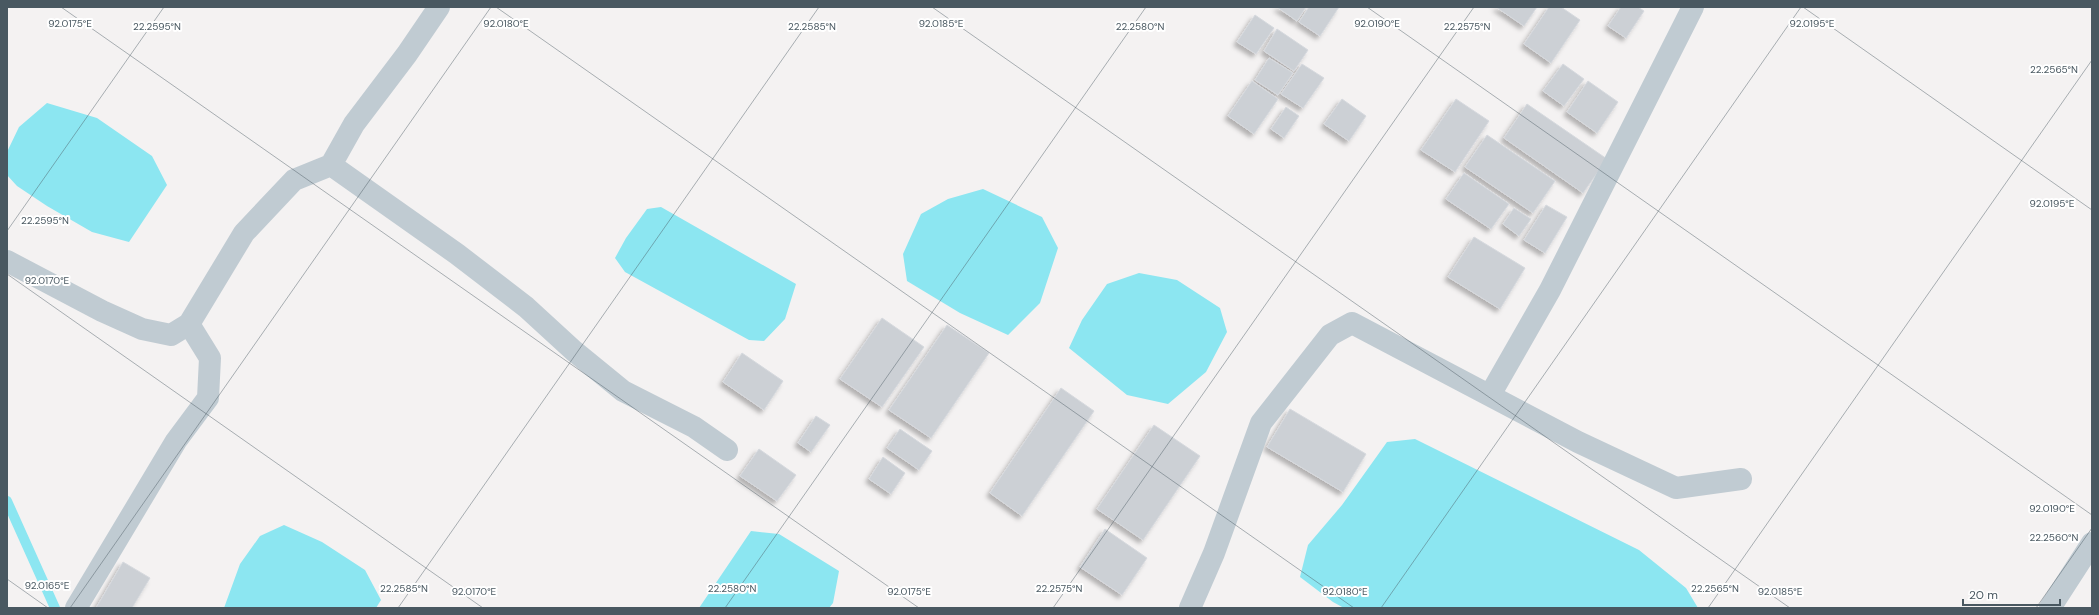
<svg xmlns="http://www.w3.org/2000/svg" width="2099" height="615" font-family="'DM Sans',sans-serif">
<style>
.water{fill:#8ce6f1}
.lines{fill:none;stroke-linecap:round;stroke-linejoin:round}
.stream{stroke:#8ce6f1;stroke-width:10}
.building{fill:#ccd0d5;stroke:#d6d9de;filter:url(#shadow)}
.street{stroke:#c0cbd2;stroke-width:22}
.ticks{fill:none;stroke:#495861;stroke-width:1;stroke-opacity:0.45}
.ticks-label{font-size:10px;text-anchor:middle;fill:#495861;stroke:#fff;stroke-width:4;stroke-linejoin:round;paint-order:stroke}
</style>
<defs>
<filter id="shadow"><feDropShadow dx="-3.5" dy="3.5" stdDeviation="2" flood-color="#0004"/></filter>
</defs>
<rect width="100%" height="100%" fill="#f4f2f2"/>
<path class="water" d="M47,103L97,118L152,156L167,185L129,242L92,232L47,206L17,186L7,175V152L19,127Z
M983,189L1042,217L1058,248L1040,303L1008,335L960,313L907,281L903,254L921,214L948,199Z
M661,207L796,284L785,319L764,341L749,340L625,272L615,258L626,238L647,209Z
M1139,273L1177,280L1220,308L1227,332L1206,372L1168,404L1127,395L1069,348L1082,320L1107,284Z
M1415,439L1639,550L1686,588L1698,608H1344L1333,602L1300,577L1308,545L1342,505L1387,442Z
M284,525L322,542L365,570L381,600L376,608H224L240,564L260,536Z
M751,531L779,534L839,571L833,603L829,608H699Z"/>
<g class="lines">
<path class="stream" d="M7,501L55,608"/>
</g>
<path class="building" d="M1277,7H1306L1297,21Z
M1309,7H1339L1320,36L1299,22Z
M1496,7H1537L1524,26Z
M1549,7H1561L1580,20L1551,63L1524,44Z
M1621,7H1638L1644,11L1626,38L1608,26Z
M1255,15L1274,28L1256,54L1237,42Z
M1277,29L1308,50L1294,71L1264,51Z
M1269,58L1293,73L1278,95L1255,80Z
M1302,64L1324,78L1303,108L1281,94Z
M1563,64L1584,79L1564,106L1543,91Z
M1252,81L1278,99L1254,134L1228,116Z
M1588,81L1618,102L1597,133L1567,112Z
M1342,99L1366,116L1349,141L1324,124Z
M1456,99L1489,121L1455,172L1421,150Z
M1527,104L1607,159L1583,193L1504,138Z
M1286,107L1299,116L1284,138L1271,129Z
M1487,135L1555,181L1533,213L1465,167Z
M1464,173L1509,204L1491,229L1446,199Z
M1546,205L1567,217L1545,253L1524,240Z
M1514,208L1531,219L1519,236L1503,224Z
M1474,237L1525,268L1500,309L1448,277Z
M882,318L924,347L882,407L840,379Z
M947,325L989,353L931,438L889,410Z
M742,353L783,381L764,410L723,382Z
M1061,388L1094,411L1022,516L990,493Z
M1290,409L1366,454L1343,492L1267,447Z
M816,416L830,425L811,452L798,443Z
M1154,425L1200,456L1143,540L1097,509Z
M900,429L932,451L919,470L887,448Z
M759,449L796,475L777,501L740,476Z
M883,457L905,473L891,494L869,479Z
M1105,529L1147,558L1122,595L1080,567Z
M123,562L150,578L132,608H96Z"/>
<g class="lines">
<path class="street" d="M331,165L354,124L407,54L439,7
M7,261L102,311L142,329L171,335L189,324
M1490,395L1550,290L1693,7
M76,608L176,441L208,398L210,358L189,324L244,233L294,180L331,165L457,254L526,307L574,351L623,391L694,427L727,450
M1190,608L1214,553L1261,423L1330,335L1352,323L1578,442L1676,488L1741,479
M2050,608L2092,543"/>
</g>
<path class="ticks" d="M61,7L919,608M496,7L1354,608M932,7L1790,608M1367,7L2092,515M1803,7L2092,210M7,231L164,7M7,274L483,608M7,579L48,608M70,608L491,7M398,608L819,7M725,608L1146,7M1053,608L1474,7M1381,608L1801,7M1708,608L2092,60M2036,608L2092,528"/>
<g class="ticks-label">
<text x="1377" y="27">92.0190°E</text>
<text x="70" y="27">92.0175°E</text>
<text x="506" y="27">92.0180°E</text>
<text x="941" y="27">92.0185°E</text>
<text x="1812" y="27">92.0195°E</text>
<text x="157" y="30">22.2595°N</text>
<text x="812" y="30">22.2585°N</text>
<text x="1140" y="30">22.2580°N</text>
<text x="1467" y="30">22.2575°N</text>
<text x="2054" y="73">22.2565°N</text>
<text x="2052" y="207">92.0195°E</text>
<text x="45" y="224">22.2595°N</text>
<text x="47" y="284">92.0170°E</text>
<text x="2052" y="512">92.0190°E</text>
<text x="2054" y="541">22.2560°N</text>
<text x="47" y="589">92.0165°E</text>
<text x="404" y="592">22.2585°N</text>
<text x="732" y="592">22.2580°N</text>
<text x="1059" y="592">22.2575°N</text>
<text x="1715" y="592">22.2565°N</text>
<text x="474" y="595">92.0170°E</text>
<text x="909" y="595">92.0175°E</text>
<text x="1345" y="595">92.0180°E</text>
<text x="1780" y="595">92.0185°E</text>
</g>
<rect width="2099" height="615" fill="none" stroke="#495861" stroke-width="16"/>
<path d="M1963 599v6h97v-6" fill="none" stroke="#495861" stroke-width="2"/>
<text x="1969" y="599" font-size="12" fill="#495861" stroke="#ffffff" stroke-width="3" paint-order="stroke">20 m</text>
</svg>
